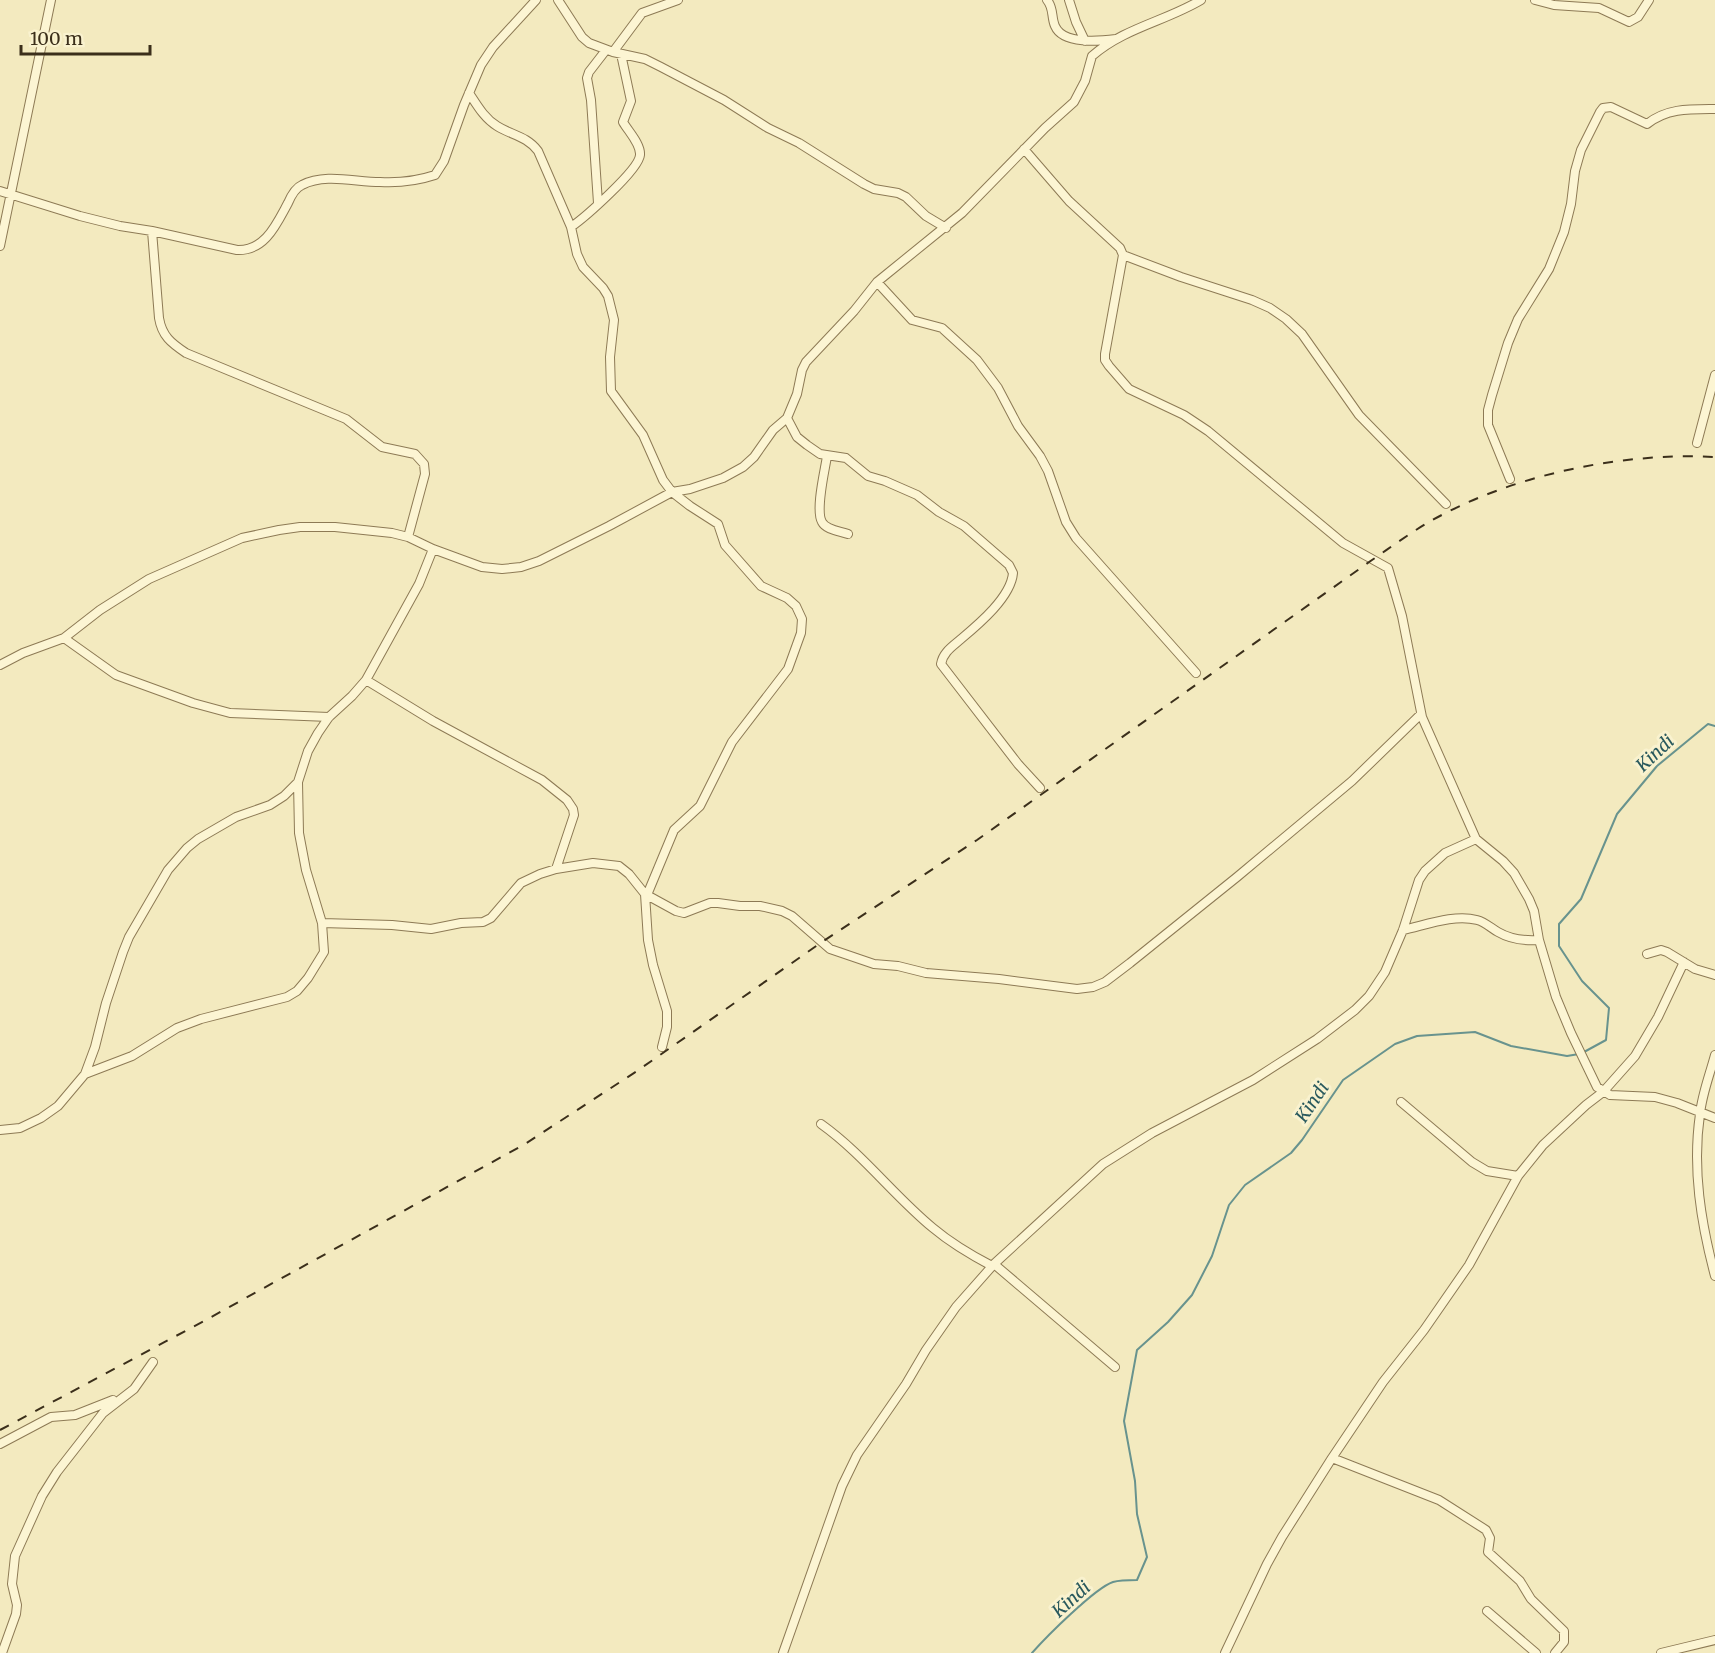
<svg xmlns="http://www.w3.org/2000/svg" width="1715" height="1653" font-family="Merriweather,serif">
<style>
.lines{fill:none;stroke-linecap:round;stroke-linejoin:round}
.stream{stroke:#68938e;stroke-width:2}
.minor-casing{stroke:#8d7a55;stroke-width:10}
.minor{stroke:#fcf5d3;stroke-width:8}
.rail{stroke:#3b2f1b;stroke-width:2;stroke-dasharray:10 10;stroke-linecap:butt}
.labels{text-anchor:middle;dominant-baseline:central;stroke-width:6;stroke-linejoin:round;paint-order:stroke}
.water-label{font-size:18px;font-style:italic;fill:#29595d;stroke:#f9f2cf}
</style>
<rect width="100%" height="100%" fill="#f3eabf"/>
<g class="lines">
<path class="stream" d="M1584,1052L1606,1040L1609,1008L1582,981L1559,946V924L1581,899L1617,814L1657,766L1708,724L1715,726
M1032,1653C1046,1637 1095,1588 1113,1582C1120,1580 1130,1580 1137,1580L1147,1557L1137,1514L1135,1481L1124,1421L1137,1350L1168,1322L1192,1295L1212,1256L1229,1205L1245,1185L1291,1153L1302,1140L1343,1080L1395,1044L1417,1036L1475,1032L1511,1046L1567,1056L1579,1054"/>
<defs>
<path id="minor" d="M558,0L582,37L589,43L613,52L645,59L661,67L724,100L768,128L799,143L864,184L874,189L898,193L906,197L926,216L946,228
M1047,0C1054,8 1051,17 1055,26C1063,45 1100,41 1116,39
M1069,0L1076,22L1085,41
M1535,0L1554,5L1599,8L1629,22L1638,17L1649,0
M613,52L642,13L678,0
M469,93C477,105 484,118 497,126C511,135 527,136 538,151L571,227L577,254L583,267L603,288L608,296L614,320L610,357L611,391L643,435L663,480L672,492L690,506L718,524L725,545L761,586L787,598L796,606L802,619L801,633L788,669L732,742L700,806L674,830L647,895
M1024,149L1069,201L1120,248L1123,255L1105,354V360L1109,366L1129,389L1184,415L1208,431L1343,543L1388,568L1402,616L1422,717L1476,839L1503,861L1514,873L1529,899L1534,911L1539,940L1556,997L1571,1033L1597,1087L1610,1095L1655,1097L1677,1103L1715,1118
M0,191L80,216L120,226L152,231L237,250C265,251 276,225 288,203C291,196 295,188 302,185C325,173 355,182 380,182C399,183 417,181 435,175L444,161L464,105L481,65L493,47L536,0
M598,203L591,100L587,78L589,72L606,50
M571,227C584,218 639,170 640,155C641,144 628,131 623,122L631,101L621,54
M152,231L159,318C162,336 171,343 186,353L346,419L382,447L415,454L424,464L425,474L408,537
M0,246L51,0
M1123,255L1181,277L1252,300L1270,308L1286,319L1302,334L1359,415L1446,504
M877,282L912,320L942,328L977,360L998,388L1018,426L1040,456L1048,471L1066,522L1076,538L1196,673
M787,418L797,437L807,445L820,454L846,458L868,476L885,481L917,495L939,512L964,526L1009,565L1013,573C1011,597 979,624 961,639C953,646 943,652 941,664L1018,764L1040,788
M1697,443L1715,375
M827,456C825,470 815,510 822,522C826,530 840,531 848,534
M1510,479L1488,425V410L1492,395L1508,343L1518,319L1549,269L1564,232L1571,204L1575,171L1581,150L1600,112L1603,108L1611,107L1647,124C1667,108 1690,109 1715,109
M64,638L116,675L193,703L230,713L329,717
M0,665L23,653L64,638L100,610L149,579L242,538L279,530L300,527H335L392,533L408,537L433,549L482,567L502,569L521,567L539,561L609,526L672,492L690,489L723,478L743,467L754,457L773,430L787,418L797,394L802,370L806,362L854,311L877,282L962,213L1045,128L1074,102L1085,81L1092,56C1124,28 1166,21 1201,0
M366,680L433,721L542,780L567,800L573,809L574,815L556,869
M645,894L676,911L684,913L710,903H718L740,906H760L782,911L792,916L830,949L874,964L898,966L926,973L999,979L1077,989L1093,987L1105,982L1130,963L1237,877L1352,781L1421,714
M322,923L392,925L431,929L461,923L483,922L491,918L521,883L540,874L556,869L593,863L619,866L629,874L645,894L648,940L653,965L667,1011V1027L662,1047
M1403,930C1426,925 1454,914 1477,920C1485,922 1491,928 1498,932C1510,939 1524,941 1539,940
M1647,954L1661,950L1667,952L1695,969L1715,975
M1715,1055C1710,1074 1702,1094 1700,1114C1692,1169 1701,1223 1715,1276
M85,1074L95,1047L106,1003L123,952L129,937L168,870L187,848L198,839L236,817L270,805L284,796L298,782L308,751L318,733L329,717L352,696L366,680L419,584L433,549
M1401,1102L1472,1162L1487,1171L1518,1176
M821,1124C863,1154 894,1196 933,1228C952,1244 971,1255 992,1266
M0,1130L20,1128L41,1118L58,1106L85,1074L132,1056L177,1028L201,1019L287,997L297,991L308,978L324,952L322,923L306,870L299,833L298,782
M994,1264L1115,1367
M0,1444L51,1417L75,1415L113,1400
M1332,1458L1439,1500L1486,1530L1490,1538L1488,1552L1520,1581L1531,1599L1564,1631V1642L1555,1653
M1487,1611L1536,1653
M2,1653L16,1614L17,1605L12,1584L15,1556L42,1496L57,1472L103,1413L134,1389L153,1362
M783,1653L842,1486L857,1455L906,1384L926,1350L956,1307L994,1264L1103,1164L1152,1133L1253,1080L1317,1039L1355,1010L1369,996L1385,972L1403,930L1419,880L1425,871L1445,853L1476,839
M1225,1653L1267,1564L1282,1537L1332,1458L1383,1382L1424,1330L1469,1265L1518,1176L1543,1145L1586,1105L1603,1092L1635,1056L1658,1017L1684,962
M1661,1653L1715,1640"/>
</defs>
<use href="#minor" class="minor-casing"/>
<use href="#minor" class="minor"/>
<path class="rail" d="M0,1430L204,1321L525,1144L637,1071L822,942L977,840L1372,560C1391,547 1410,533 1429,522C1511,475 1621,452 1715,457"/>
</g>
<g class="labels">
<g class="water-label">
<text transform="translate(1655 753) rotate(-43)">Kindi</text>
<text transform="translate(1312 1102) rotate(-56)">Kindi</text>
<text transform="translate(1071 1599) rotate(-42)">Kindi</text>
</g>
</g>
<path d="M21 45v9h129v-9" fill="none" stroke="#3b2f1b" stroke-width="3"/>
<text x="30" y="45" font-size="18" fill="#3b2f1b" stroke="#f9f2cf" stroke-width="4.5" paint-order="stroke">100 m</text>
</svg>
